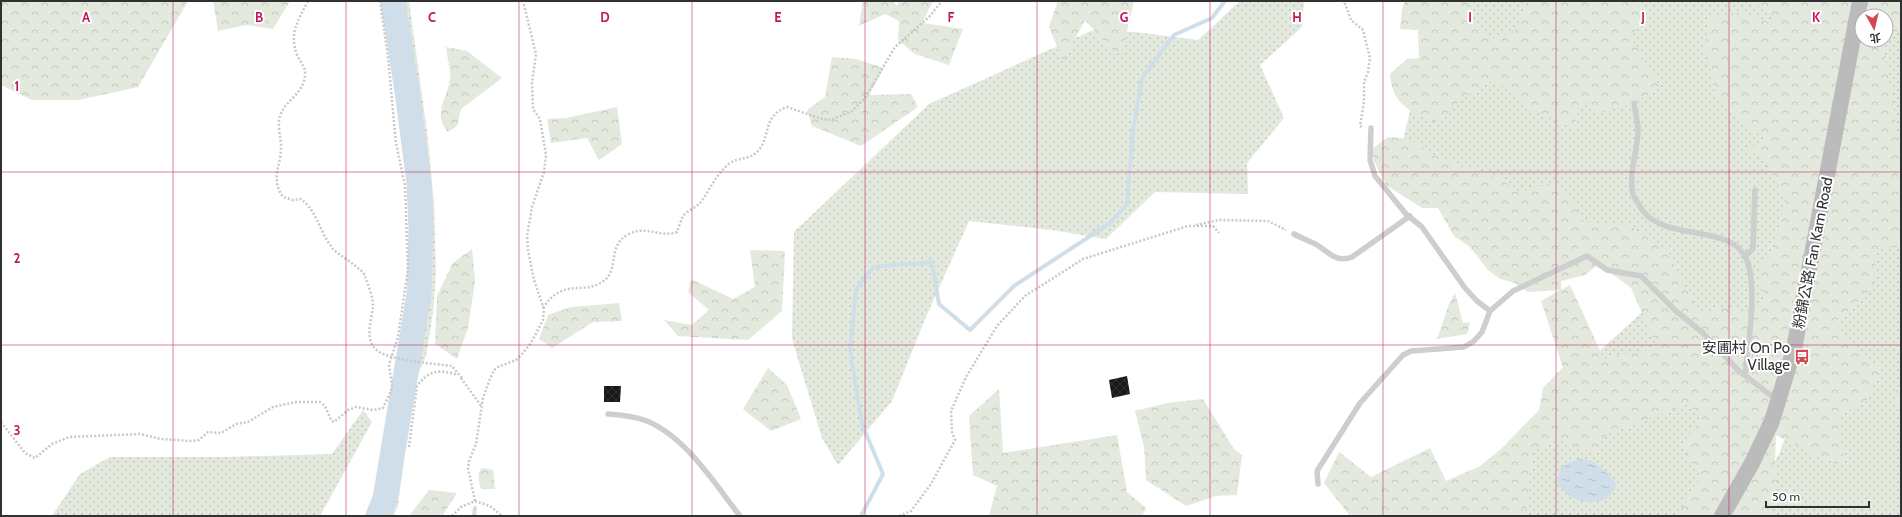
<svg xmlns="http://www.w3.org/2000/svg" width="1902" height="517" font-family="Cabin,'Noto Sans TC',sans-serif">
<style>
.grass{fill:url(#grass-dots)}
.forest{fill:url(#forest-crowns);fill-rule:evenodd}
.water{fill:url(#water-ripples)}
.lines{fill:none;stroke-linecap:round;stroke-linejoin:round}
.stream{stroke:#cfdee9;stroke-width:4}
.river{stroke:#cfdee9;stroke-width:25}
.building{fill:url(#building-cross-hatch)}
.path{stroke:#c8c8c8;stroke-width:2.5;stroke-dasharray:2 2;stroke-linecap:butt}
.service{stroke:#cecece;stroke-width:5.5}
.secondary{stroke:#bbb;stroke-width:16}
.grid{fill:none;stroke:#c2185b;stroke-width:1;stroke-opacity:0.55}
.labels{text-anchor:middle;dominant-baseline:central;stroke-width:4;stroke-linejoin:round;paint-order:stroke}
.street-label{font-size:15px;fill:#313131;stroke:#fff}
.poi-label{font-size:15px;fill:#313131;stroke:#fff;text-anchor:end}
.grid-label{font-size:13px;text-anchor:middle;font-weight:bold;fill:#c2185b;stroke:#fff;stroke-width:4;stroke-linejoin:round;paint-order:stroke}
</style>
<defs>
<pattern id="grass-dots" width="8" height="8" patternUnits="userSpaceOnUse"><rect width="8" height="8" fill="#e3e9dd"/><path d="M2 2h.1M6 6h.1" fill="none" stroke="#c3c8be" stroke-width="1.8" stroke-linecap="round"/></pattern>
<pattern id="forest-crowns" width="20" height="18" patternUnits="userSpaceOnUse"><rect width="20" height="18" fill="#e3e9dd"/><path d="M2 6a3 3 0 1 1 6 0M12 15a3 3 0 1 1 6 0" fill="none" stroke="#c3c8be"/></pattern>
<pattern id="water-ripples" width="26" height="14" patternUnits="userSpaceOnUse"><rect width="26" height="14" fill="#cfdee9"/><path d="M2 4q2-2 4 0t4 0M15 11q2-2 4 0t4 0" fill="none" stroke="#b2bfc8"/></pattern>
<pattern id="building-cross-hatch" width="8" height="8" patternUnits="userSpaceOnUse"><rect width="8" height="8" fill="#181818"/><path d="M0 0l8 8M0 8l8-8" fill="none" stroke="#313131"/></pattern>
</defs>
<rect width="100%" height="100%" fill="#fff"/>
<path class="grass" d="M384,1H409L428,139L434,203L436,273L433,313L426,356L414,383L398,506L393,516H367L371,507L409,304L413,260L409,186Z
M1240,1H1304L1302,27L1260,65L1284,118L1247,163L1248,194L1155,192L1106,239L1052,230L969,221L926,317L892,401L838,465L822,438L792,339L794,232L929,104L1091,31L1135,32L1198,40Z
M1436,1H1848L1829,112L1706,516H1414L1501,474L1565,382L1658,298L1642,275L1430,199L1395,174Z
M1901,1V516H1744L1779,454L1797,407L1875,40H1886V16Z
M363,410L372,422L320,516H52L80,474L110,457H224L332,454Z"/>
<path class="forest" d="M1,1H188L138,87L79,100H32L1,85Z
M213,1H290L273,29L246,25L218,31Z
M863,1H893L897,6L899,1H933L922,23L963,29L949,65L915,54L898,40L899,21L885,14L859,26Z
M1056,1H1134L1122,52L1110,49L1085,20L1063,61L1049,27L1057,3Z
M1405,1H1472L1465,14L1490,39L1516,30L1527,1H1619L1620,4L1638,2L1640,24L1631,37L1660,87L1634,103L1596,114L1589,100L1580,106L1574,129L1531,109L1506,87L1490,82L1460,100L1447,114L1432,123C1409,110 1392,104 1390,74L1407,59L1419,58L1418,30L1400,29L1402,9Z
M1750,1H1901V29L1886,38V16H1862V40H1883L1901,158V246L1875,251L1876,266L1872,289L1836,321L1853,347L1880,367L1866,402L1838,416L1845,466L1820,458L1776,435L1775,460L1778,481L1771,516H1678L1700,475L1681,446L1703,417L1687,405L1607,434L1594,453L1558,440L1533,451L1525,516H1350L1324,483L1339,452L1371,477L1430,448L1446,481L1480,466L1502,448L1539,410L1543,388L1563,367L1541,301L1560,290L1528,292L1515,283L1500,279L1488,270L1470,247L1454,236L1438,208H1422L1386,185L1374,161L1372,149L1388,137L1410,139L1441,159L1498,177L1518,193L1534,187L1553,183L1573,201L1583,220L1605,225L1630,226L1668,251L1686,289L1700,314L1727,306L1746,312L1768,299L1759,284V266L1774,250L1785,198L1763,159L1747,150L1768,139L1738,122L1715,92L1705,48L1709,18L1740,12L1772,24V14ZM1599,264L1631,288L1657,347L1604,359L1570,285L1561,290V281L1585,275Z
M446,47L467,51L502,78L461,109L457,126L448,132C432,113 447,100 450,79C451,69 447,57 446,47Z
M832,57L856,59L884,68L869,95L911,94L918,107L861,146L812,126L807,110L825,97Z
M617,107L622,144L599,160L587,138L551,143L547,119L566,118Z
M472,249L475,281L468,328L457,359L435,344L437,296L453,263Z
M750,250L785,251L782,311L748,340L678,336L664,320L692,325L709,310L688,292L691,279L733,299L755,287Z
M1455,293L1463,323L1470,322L1467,334L1437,339L1449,304Z
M619,303L622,321L593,322L552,348L539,339L548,315L571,307Z
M768,368L787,385L801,419L771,431L743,409Z
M1900,384H1901V433L1899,434C1900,429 1902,422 1901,417C1898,405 1890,396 1900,384Z
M999,389L1003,453L1117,435L1127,492L1146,508L1142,516H989L997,486L973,475L969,416Z
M1203,399L1234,449L1242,455L1237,495L1216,496L1186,506L1146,480L1144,447L1135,411L1167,403Z
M482,468L493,470L495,489H481C479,482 476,474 482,468Z
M429,490L457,493L442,516H409Z"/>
<path class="water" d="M1577,459L1590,460L1607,473L1617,485C1614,489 1610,497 1605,499C1586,507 1566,499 1557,481L1561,467Z"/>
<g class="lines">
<path class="stream" d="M474,516L475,508
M861,516L883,474L862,424L850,349L856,290L873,267L932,262L939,304L970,330L1014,286L1110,223L1127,204L1133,130L1142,78L1174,35L1212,18L1225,1"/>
<path class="river" d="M378,516L385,499L419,294L421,229L419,183L407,91L393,1"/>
</g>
<path class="building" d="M1127,376L1130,394L1112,398L1109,380Z
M604,386H621L620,402H604Z"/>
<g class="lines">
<path class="path" d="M308,1C298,21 289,32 297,55C300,62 306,67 305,75C304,94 285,100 280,116C277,126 281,137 281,147C281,167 270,178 283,197L293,200L301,199C317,211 320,233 333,249C340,256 363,269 365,276C368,285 373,297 373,306C372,320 363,340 378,351C389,360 436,364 452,366L462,378
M1342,1H1344L1351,20L1363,30L1370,58L1368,72L1364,82V102L1360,126L1362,127
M1196,225L1219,220L1268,221L1286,230
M543,308C564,276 583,297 605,280C619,268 607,245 629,234C645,225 661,238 677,232C679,227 681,219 684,215C689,210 697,207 701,202C711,188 716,174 730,163C739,157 750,160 758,151C771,137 762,116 787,107L822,119L831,120L852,111L865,98L895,47L929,17L942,1
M461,378L482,407
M1,422L25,453L35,458L52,444L69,437L140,434L161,439L191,441L199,440L208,432L221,433L236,424L248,422L273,407L296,402H320L325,406L331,420L334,422L348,410L356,407L373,410L383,408L391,391L392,385L389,365L398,337L408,269L405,186L396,143L388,57L380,1
M409,447L417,386C429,370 439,369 458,375
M475,501L468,468L469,461L476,444L483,398L490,379L494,370L498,367L516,360L522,354L531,343L543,320L544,309L534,280L528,250L527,236L532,207L544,172L546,155L540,119L533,109L532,83L536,54L523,1
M452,516L461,507L475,501L490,506L502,516
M899,516L911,511L931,484L955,440L952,432L951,411L966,377L997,326L1025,296L1083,259L1188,226H1213L1219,233"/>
<path class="service" d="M1634,103C1635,112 1638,121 1638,130C1638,151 1628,173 1633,194C1634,197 1637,201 1639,205C1661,246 1733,219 1748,263C1757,293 1748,344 1745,376
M1371,128L1370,160L1375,176L1406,214L1422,227L1465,288L1477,301L1490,311
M1294,234C1301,238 1310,241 1317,245C1330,253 1336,263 1352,257L1410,216
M1744,257L1753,249L1755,190
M608,414C620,415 633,416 644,420C684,434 715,484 740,516
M1318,484L1317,471L1360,403L1403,355L1411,351L1464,347L1474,341L1482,332L1490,311L1513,291L1587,256L1607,270L1641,276L1676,311L1703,333L1739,371L1777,400"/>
<path class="secondary" d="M1722,516L1752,463L1772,421L1794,349L1860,1"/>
</g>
<path class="grid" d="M173,1V516M346,1V516M519,1V516M692,1V516M865,1V516M1037,1V516M1210,1V516M1383,1V516M1556,1V516M1729,1V516M1,172H1901M1,345H1901"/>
<defs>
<symbol id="bus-bare" viewBox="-9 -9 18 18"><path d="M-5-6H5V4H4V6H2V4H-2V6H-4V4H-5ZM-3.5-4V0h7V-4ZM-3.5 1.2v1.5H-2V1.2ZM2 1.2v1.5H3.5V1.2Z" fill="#d2484f" stroke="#fff" stroke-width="2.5" paint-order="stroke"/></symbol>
</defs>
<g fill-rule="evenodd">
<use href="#bus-bare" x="1791" y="346" width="22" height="22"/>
</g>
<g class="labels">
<g class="street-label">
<text transform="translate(1813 253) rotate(-79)">粉錦公路 Fan Kam Road</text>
</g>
<g class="poi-label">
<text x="1790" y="348">安圃村 On Po<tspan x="1790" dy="17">Village</tspan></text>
</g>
</g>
<g class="grid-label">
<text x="86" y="22">A</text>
<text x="259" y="22">B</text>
<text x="432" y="22">C</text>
<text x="605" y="22">D</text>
<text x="778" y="22">E</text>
<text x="951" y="22">F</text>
<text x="1124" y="22">G</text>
<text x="1297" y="22">H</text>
<text x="1470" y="22">I</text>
<text x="1643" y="22">J</text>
<text x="1816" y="22">K</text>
<text x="17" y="91">1</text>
<text x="17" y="263">2</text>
<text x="17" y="435">3</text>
</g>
<rect width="1902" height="517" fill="none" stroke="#313131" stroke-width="4"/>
<g transform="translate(1874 28) rotate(172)"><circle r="19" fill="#ffffff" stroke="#adadad"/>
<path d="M0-3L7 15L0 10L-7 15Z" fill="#d2484f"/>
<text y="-6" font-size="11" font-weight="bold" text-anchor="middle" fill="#313131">北</text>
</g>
<path d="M1766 501v6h103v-6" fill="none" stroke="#313131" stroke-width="2"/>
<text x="1772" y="501" font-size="12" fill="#313131" stroke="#ffffff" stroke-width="3" paint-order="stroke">50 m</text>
</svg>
